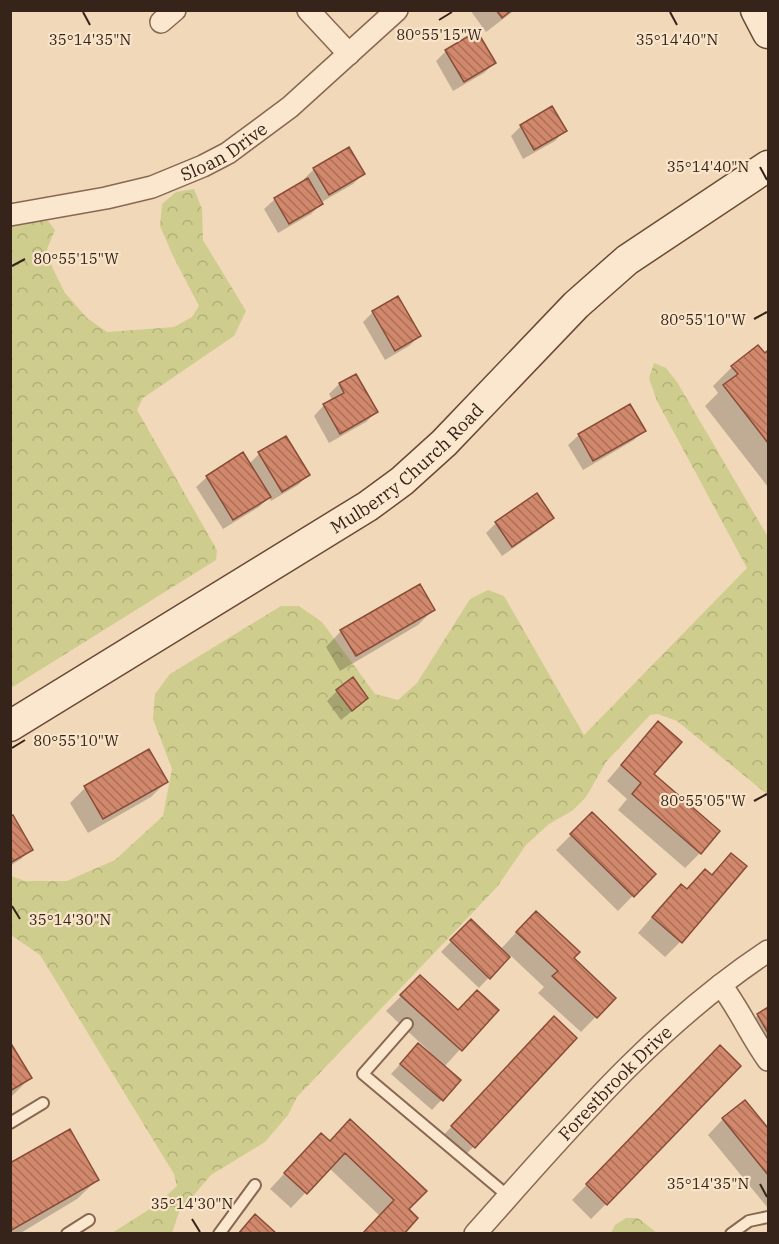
<svg xmlns="http://www.w3.org/2000/svg" width="779" height="1244" font-family="'IBM Plex Serif',serif">
<style>
.forest{fill:url(#forest-crowns)}
.shadow{fill:#0003}
.building{fill:url(#building-back-hatch);stroke:#894c37;stroke-width:1.5}
.lines{fill:none;stroke-linecap:round;stroke-linejoin:round}
.lane-casing{stroke:#886853;stroke-width:14}
.street-casing{stroke:#886853;stroke-width:24}
.secondary-casing{stroke:#6a4937;stroke-width:33}
.lane{stroke:#fbe7cd;stroke-width:10}
.street{stroke:#fbe7cd;stroke-width:21}
.secondary{stroke:#fbe7cd;stroke-width:30}
.ticks{fill:none;stroke:#362319;stroke-width:2}
.labels{text-anchor:middle;dominant-baseline:central;stroke-width:4.5;stroke-linejoin:round;paint-order:stroke}
.street-label{font-size:18px;fill:#362319;stroke:#f8e4c9}
.ticks-label{font-size:15px;text-anchor:middle;fill:#362319;stroke:#f8e4c9;stroke-width:4.5;stroke-linejoin:round;paint-order:stroke}
</style>
<defs>
<pattern id="forest-crowns" width="20" height="18" patternUnits="userSpaceOnUse" patternTransform="scale(1.5)"><rect width="20" height="18" fill="#cfcd8d"/><path d="M2 6a3 3 0 1 1 6 0M12 15a3 3 0 1 1 6 0" fill="none" stroke="#b2b079"/></pattern>
<pattern id="building-back-hatch" width="6" height="6" patternUnits="userSpaceOnUse" patternTransform="scale(1.5)"><rect width="6" height="6" fill="#d2886c"/><path d="M-1 5l2 2M0 0l6 6M5-1l2 2" fill="none" stroke="#ab6f58"/></pattern>
</defs>
<rect width="100%" height="100%" fill="#f1d8b9"/>
<path class="forest" d="M194,189L202,209L203,240L246,311L234,336L143,398L137,410L217,550L216,560L11,688V225L31,220L48,221L55,230L47,249L52,267L65,293L87,318L107,332L174,327L192,317L199,306L173,256L160,226L162,204L176,192Z
M654,363L666,368L677,382L768,537V795L677,721L658,714L650,715L606,762L586,797L572,811L549,824L526,845L497,887L297,1097L288,1115L265,1142L211,1175L179,1212L172,1233H112L156,1205L177,1186L174,1174L40,955L11,935V876L25,881H67L115,860L163,816L172,769L153,719L155,694L170,674L281,606H299L322,622L375,694L398,700L417,683L470,599L488,590L504,596L584,735L747,568L657,401L649,378Z
M626,1218H638L657,1233H611L615,1225Z"/>
<path class="shadow" d="M470,10H515L486,32Z
M446,51L494,63L484,73L453,91L436,61Z
M521,126L565,130L555,141L523,159L511,136Z
M314,169L363,174L353,184L320,203L321,204L311,214L278,233L264,209L275,199L305,182L304,179Z
M373,312L419,336L409,346L385,360L363,322Z
M768,352V487L705,406L718,393L713,386L732,367L764,356Z
M355,376L376,412L366,422L329,443L314,416L324,405L333,401L329,394L339,384Z
M630,406L644,430L634,440L583,470L568,445L579,435Z
M286,438L308,475L298,485L271,501L269,497L259,507L223,529L196,487L207,477L249,464L259,454Z
M552,518L542,528L502,556L486,533L496,523Z
M433,610L418,625L340,671L326,647L341,631Z
M352,679L366,698L356,708L341,720L327,701L337,691Z
M658,723L652,774L700,853L685,868L618,810L627,799L607,781L643,739Z
M166,782L151,797L88,833L70,803L85,788Z
M592,814L654,874L618,911L556,850Z
M10,818L31,849L21,859L10,866Z
M731,855L680,942L665,957L638,933L666,901L711,876Z
M471,921L501,949L520,928L572,958L614,998L581,1032L538,993L544,987L510,955L479,988L441,952Z
M405,992L458,1012L496,1010L444,1067L459,1081L432,1110L391,1074L418,1045L427,1053L429,1051L386,1011Z
M768,1009V1046L743,1030L758,1015Z
M539,1034L575,1038L459,1162L437,1142Z
M10,1044L30,1078L10,1098Z
M705,1062L606,1204L591,1219L572,1200Z
M745,1102L768,1131V1208L708,1135L723,1119Z
M329,1143L424,1191L380,1216L329,1168L291,1208L270,1189L306,1150Z
M10,1165L97,1180L77,1199L19,1234H10Z"/>
<path class="building" d="M496,10H512L502,18Z
M477,31L496,63L464,82L445,50Z
M552,106L567,131L534,150L520,125Z
M349,147L365,174L329,195L313,168Z
M308,178L323,204L289,224L274,198Z
M398,296L421,336L395,351L372,311Z
M758,345L765,353L768,350V443L723,385L738,374L731,366Z
M356,374L378,412L340,434L323,404L344,393L339,383Z
M630,404L646,431L593,461L578,434Z
M286,436L310,475L282,492L258,452Z
M243,452L271,497L233,520L206,476Z
M537,493L554,518L512,547L495,522Z
M420,584L435,610L356,656L340,630Z
M353,677L368,698L352,711L336,690Z
M658,721L682,742L654,774L720,831L701,854L632,794L641,783L621,765Z
M149,749L168,782L103,819L84,786Z
M592,812L656,874L634,897L570,834Z
M13,815L33,850L10,863V816Z
M731,853L747,866L682,943L652,917L681,884L687,889L705,869L712,875Z
M536,911L580,952L574,958L616,998L597,1018L552,976L558,971L516,932Z
M471,919L510,957L490,979L450,940Z
M420,975L458,1010L477,990L499,1010L462,1051L400,995Z
M768,1007V1033L757,1014Z
M554,1016L577,1038L475,1148L451,1126Z
M10,1042L32,1078L10,1091Z
M10,1042L32,1078L10,1091Z
M418,1043L461,1080L443,1101L400,1064Z
M720,1045L741,1066L607,1205L586,1184Z
M745,1100L768,1128V1175L722,1118Z
M350,1119L427,1191L409,1209L418,1218L404,1234H362L394,1200L345,1153L307,1194L284,1173L321,1133L330,1141Z
M70,1129L99,1180L10,1231V1163Z
M70,1129L99,1180L10,1231V1163Z
M255,1214L277,1234H238Z"/>
<g class="lines">
<defs>
<path id="lane" d="M407,1024L363,1074L508,1196
M10,1123L43,1103
M67,1234L89,1220
M219,1234L255,1185
M731,1234L749,1221L768,1217"/>
<g id="street">
<path d="M308,10L349,54"/>
<path d="M161,22L175,10"/>
<path id="s1" d="M10,215L106,198L152,187L203,166L228,153L290,107L397,10"/>
<path d="M721,985C739,1009 751,1036 768,1060"/>
<path id="s2" d="M475,1234C567,1131 653,1027 768,951"/>
</g>
<g id="secondary">
<path d="M756,10L768,33"/>
<path id="s3" d="M10,726L368,506L402,481L444,443L576,305L627,260L768,166"/>
</g>
</defs>
<use href="#lane" class="lane-casing"/>
<use href="#street" class="street-casing"/>
<use href="#secondary" class="secondary-casing"/>
<use href="#lane" class="lane"/>
<use href="#street" class="street"/>
<use href="#secondary" class="secondary"/>
</g>
<path class="ticks" d="M83,12L90,25M670,12L677,25M439,20L452,12M760,167L767,180M12,266L25,259M754,319L767,312M12,748L25,740M754,801L767,794M12,906L20,919M760,1184L767,1197M192,1219L200,1232"/>
<g class="labels">
<g class="street-label">
<text stroke="none"><textPath href="#s1" startOffset="225">Sloan Drive</textPath></text>
<text stroke="none"><textPath href="#s3" startOffset="474">Mulberry Church Road</textPath></text>
<text stroke="none"><textPath href="#s2" startOffset="206">Forestbrook Drive</textPath></text>
</g>
</g>
<g class="ticks-label">
<text x="439" y="40">80°55'15"W</text>
<text x="90" y="45">35°14'35"N</text>
<text x="677" y="45">35°14'40"N</text>
<text x="708" y="172">35°14'40"N</text>
<text x="76" y="264">80°55'15"W</text>
<text x="703" y="325">80°55'10"W</text>
<text x="76" y="746">80°55'10"W</text>
<text x="703" y="806">80°55'05"W</text>
<text x="70" y="925">35°14'30"N</text>
<text x="708" y="1189">35°14'35"N</text>
<text x="192" y="1209">35°14'30"N</text>
</g>
<rect width="779" height="1244" fill="none" stroke="#362319" stroke-width="24"/>
</svg>
